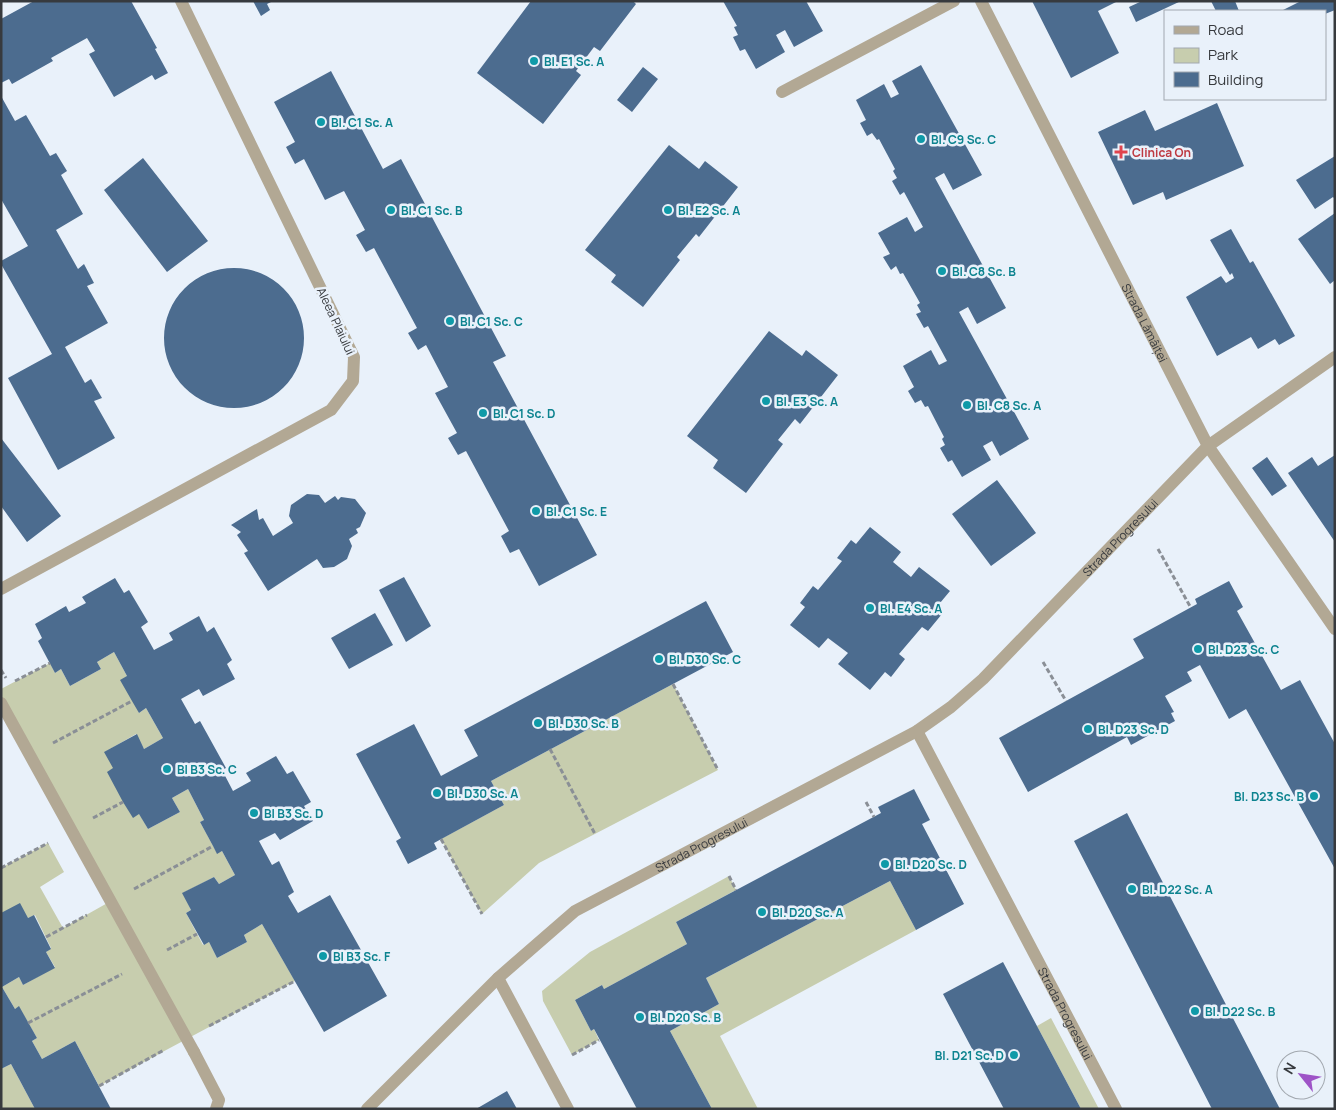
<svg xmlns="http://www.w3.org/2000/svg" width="1336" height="1110" font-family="Manrope,sans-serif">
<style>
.green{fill:#c7cdae}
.building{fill:#4c6c8f}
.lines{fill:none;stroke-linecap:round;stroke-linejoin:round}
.path{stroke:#8a8f96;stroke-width:3;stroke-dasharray:5 2.5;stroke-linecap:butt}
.service{stroke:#b2a894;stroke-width:12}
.minor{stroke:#b2a894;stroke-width:12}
.tertiary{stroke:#b2a894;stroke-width:12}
.culture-dot{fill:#0f9aa8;stroke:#e9f1fa;stroke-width:2}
.health-dot{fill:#e0444e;stroke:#e9f1fa;stroke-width:2}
.labels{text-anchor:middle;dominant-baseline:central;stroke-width:5;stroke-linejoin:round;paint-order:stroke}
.culture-label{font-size:12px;font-weight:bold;fill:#0d838f;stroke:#e9f1fa;text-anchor:start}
.health-label{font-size:12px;font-weight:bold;fill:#be3a42;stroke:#e9f1fa;text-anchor:start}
.street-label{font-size:12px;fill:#373a3e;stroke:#e9f1fa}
</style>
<rect width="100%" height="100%" fill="#e9f1fa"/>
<path class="green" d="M114,652L127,676L139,713L146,708L163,738L144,749L136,734L105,752L148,829L180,812L172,798L188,789L204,820L200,822L217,853L222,851L235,875L219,884L214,877L183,893L191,910L186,913L203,945L209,942L217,958L247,942L244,935L262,924L295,981L99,1086L75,1041L42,1059L32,1041L37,1038L19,1007L15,1009L2,987L19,977L23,985L55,967L46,952L51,948L35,915L28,918L1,913V868L48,843L64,872L40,887L63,928L111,901L1,703V689L50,663L55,673L61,669L70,686L101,669L97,662Z
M673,684L718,770L539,863L482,914L441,839L504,805L491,781Z
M729,876L736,890L676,922L687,944L604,989L602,985L575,1000L591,1031L594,1029L599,1040L572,1055L543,1001L542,991L590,952Z
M890,881L916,930L720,1036L758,1109H712L670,1031L719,1004L706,978Z
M1051,1018L1099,1109H1081L1037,1026Z
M11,1064L35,1109H1V1069Z"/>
<path class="building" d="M34,1H131L157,48L155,49L168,73L155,80L152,75L114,97L89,54L95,51L87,38L51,58L53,61L12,84L9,79L1,83V19Z
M253,1H273L267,4L270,10L261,16Z
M531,1H633L636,4L600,51L594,47L576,71L581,75L543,124L477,73Z
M723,1H806L823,31L794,47L785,30L776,35L785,52L756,69L745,49L740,51L733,37L738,35L734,27L737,26Z
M1032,1H1118L1098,11L1119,53L1071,78Z
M1142,1H1181L1136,22L1129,7Z
M1211,1H1235L1239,11H1216Z
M1301,1H1335V10L1325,14V11H1283V10Z
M921,65L982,175L953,190L944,173L935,178L1006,308L977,324L968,307L959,312L1029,439L1000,456L992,441L983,446L991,460L962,477L952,460L948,462L940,448L945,445L942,439L944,437L928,406L925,407L921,400L915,403L908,391L914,387L903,366L931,350L939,365L947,361L928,326L924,328L916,314L921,312L917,305L920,303L903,273L900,274L896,266L891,270L883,257L890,254L878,233L907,217L915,232L923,227L904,192L900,195L892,181L897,178L893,171L895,169L879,139L877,140L872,133L867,136L860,123L866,120L856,100L884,84L891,98L899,94L892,81Z
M643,67L658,79L632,112L617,100Z
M331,71L383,169L401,159L506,356L493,362L597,555L539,586L519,549L510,553L501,536L509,531L466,451L458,455L448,438L457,433L435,393L448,387L426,345L418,350L408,333L417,328L374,248L366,252L356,235L365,230L344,191L325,200L304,159L295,164L286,147L295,142L274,102Z
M1,96L15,121L26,115L50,156L56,153L67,171L61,175L83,214L56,230L78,269L84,264L94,283L87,286L108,323L65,347L85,383L91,379L102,398L94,401L115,438L58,470L8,378L52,354L1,264V261L28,246L1,199Z
M1217,103L1244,166L1166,200L1163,192L1133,205L1098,132L1145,110L1155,131Z
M669,145L699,169L705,161L738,187L699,237L696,234L677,257L680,260L643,307L611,282L616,275L585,250Z
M1335,156V199L1333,197L1315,209L1296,180Z
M143,158L208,241L167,272L104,190Z
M1335,213V280L1330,284L1298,239Z
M1231,229L1250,263L1253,261L1295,336L1279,345L1275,339L1258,349L1251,337L1217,356L1186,297L1221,276L1226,283L1234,278L1232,273L1230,275L1210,240Z
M164 338a70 70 0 1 1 140 0a70 70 0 1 1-140 0Z
M769,331L802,356L806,350L838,375L800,424L795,419L778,440L783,444L746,493L713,468L718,460L687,436Z
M1,438L61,516L27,542L1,506Z
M1335,455V542L1288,473L1312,457L1318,466Z
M1267,457L1287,486L1272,496L1252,468Z
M997,480L1036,533L991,566L952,514Z
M307,494L319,495L325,503L335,496L338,500L341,497L355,499L366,513L360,527L356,529L358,533L349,539L352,546L347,559L334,567L323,568L317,559L268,591L244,553L248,551L237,535L241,532L231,525L257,509L259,520L263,518L273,536L293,523L289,516L291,505Z
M870,527L901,552L893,562L911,577L919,567L950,591L935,609L942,614L928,631L922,627L899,654L905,659L891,677L885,672L870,690L838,664L848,653L828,638L819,648L790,625L805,607L800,603L813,586L818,590L842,561L837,558L851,540L856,544Z
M404,577L431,626L406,642L379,590Z
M115,578L124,593L129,590L148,622L141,627L154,650L173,640L169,633L199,616L207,632L214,627L232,660L227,664L235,679L203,696L199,689L181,699L195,724L200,721L226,768L222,770L233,791L251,781L246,773L276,756L287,774L293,771L311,802L304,806L313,821L280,840L275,833L259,841L272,865L279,861L294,892L288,896L298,913L330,895L387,996L324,1032L262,924L244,935L247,942L217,958L209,942L204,945L186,913L191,910L182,893L214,877L219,884L235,875L222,851L217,854L213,846L200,822L204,820L188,789L172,798L180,812L148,829L139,814L133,818L123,802L107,772L113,768L104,752L137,734L144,749L163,738L146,708L139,713L132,701L120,680L127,676L114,652L97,662L101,669L70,686L61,669L55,673L38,641L42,638L35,624L66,606L69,612L86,603L82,597Z
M1229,581L1243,607L1237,611L1281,690L1300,680L1335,744V869L1246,709L1229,719L1200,665L1187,672L1192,681L1165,696L1174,712L1171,713L1175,721L1131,745L1127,737L1028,792L999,738L1144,658L1133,639L1197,604L1195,599Z
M706,601L733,652L491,781L504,805L434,843L437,849L408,864L396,841L401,838L356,754L414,724L441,776L478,756L464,730Z
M375,613L393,645L349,669L331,638Z
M914,789L930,820L922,824L964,904L916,930L890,881L706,978L719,1004L670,1031L712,1109H637L594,1029L591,1031L575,1000L602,985L604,989L687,944L676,922L881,813L878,807Z
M1127,813L1191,937L1280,1109H1212L1074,841Z
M20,903L28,918L34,915L51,949L46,952L55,968L23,985L19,977L2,987L15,1009L19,1006L37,1038L32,1041L42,1059L75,1041L111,1109H35L11,1064L1,1069V913Z
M1003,962L1037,1026L1081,1109H1004L943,994Z
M507,1091L517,1109H476Z"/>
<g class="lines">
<path class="path" d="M1158,549L1191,608
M1043,662L1066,701
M1,670L6,678
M15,681L50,663
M673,684L718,770
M53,743L132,701
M550,749L595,834
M866,802L874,817
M93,818L123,802
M441,839L482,914
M1,868L48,843
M729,876L736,890
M134,889L213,846
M46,937L87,915
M167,950L197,934
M28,1023L122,974
M209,1026L295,981
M572,1055L599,1040
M99,1086L164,1050"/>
<path class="service" d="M782,92L954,1
M194,1052L219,1100L216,1109"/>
<g class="minor">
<path d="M1,589L331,410L353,381L354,357L181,1"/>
<path d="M1,703L194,1052"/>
<path id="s1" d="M917,731L1116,1109"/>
<path d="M498,978L568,1109"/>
</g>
<g class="tertiary">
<path id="s2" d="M981,1L1208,446L1335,629"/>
<path id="s3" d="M367,1109L498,978L575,911L917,731L951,707L983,679L1208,446L1335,357"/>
</g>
</g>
<g class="culture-dot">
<circle cx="534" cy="61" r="5"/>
<circle cx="321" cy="122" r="5"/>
<circle cx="921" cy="139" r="5"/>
<circle cx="391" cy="210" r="5"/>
<circle cx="668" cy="210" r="5"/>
<circle cx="942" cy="271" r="5"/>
<circle cx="450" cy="321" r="5"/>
<circle cx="766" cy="401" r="5"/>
<circle cx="967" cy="405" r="5"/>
<circle cx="483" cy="413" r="5"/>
<circle cx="536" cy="511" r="5"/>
<circle cx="870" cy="608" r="5"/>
<circle cx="1198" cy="649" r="5"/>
<circle cx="659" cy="659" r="5"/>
<circle cx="538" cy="723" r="5"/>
<circle cx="1088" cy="729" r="5"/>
<circle cx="167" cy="769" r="5"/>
<circle cx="437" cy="793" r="5"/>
<circle cx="1314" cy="796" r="5"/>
<circle cx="254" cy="813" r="5"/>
<circle cx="885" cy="864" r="5"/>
<circle cx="1132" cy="889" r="5"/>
<circle cx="762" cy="912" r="5"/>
<circle cx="323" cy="956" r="5"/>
<circle cx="1195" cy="1011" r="5"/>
<circle cx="640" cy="1017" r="5"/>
<circle cx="1014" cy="1055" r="5"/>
</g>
<path class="health-dot" d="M1118.5 144.5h5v5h5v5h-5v5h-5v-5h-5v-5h5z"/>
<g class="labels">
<g class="culture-label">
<text x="544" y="61">Bl. E1 Sc. A</text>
<text x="331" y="122">Bl. C1 Sc. A</text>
<text x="931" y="139">Bl. C9 Sc. C</text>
<text x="401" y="210">Bl. C1 Sc. B</text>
<text x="678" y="210">Bl. E2 Sc. A</text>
<text x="952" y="271">Bl. C8 Sc. B</text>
<text x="460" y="321">Bl. C1 Sc. C</text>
<text x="776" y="401">Bl. E3 Sc. A</text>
<text x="977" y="405">Bl. C8 Sc. A</text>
<text x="493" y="413">Bl. C1 Sc. D</text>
<text x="546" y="511">Bl. C1 Sc. E</text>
<text x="880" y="608">Bl. E4 Sc. A</text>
<text x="1208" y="649">Bl. D23 Sc. C</text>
<text x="669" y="659">Bl. D30 Sc. C</text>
<text x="548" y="723">Bl. D30 Sc. B</text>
<text x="1098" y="729">Bl. D23 Sc. D</text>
<text x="177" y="769">Bl B3 Sc. C</text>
<text x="447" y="793">Bl. D30 Sc. A</text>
<text x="1304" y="796" text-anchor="end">Bl. D23 Sc. B</text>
<text x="264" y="813">Bl B3 Sc. D</text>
<text x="895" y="864">Bl. D20 Sc. D</text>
<text x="1142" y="889">Bl. D22 Sc. A</text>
<text x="772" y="912">Bl. D20 Sc. A</text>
<text x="333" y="956">Bl B3 Sc. F</text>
<text x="1205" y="1011">Bl. D22 Sc. B</text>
<text x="650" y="1017">Bl. D20 Sc. B</text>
<text x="1004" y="1055" text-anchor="end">Bl. D21 Sc. D</text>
</g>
<g class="health-label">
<text x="1132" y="152">Clinica On</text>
</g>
<g class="street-label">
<text transform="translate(336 321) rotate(65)">Aleea Plaiului</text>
<text stroke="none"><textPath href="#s2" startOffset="361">Strada Lămâiței</textPath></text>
<text stroke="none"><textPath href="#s3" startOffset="955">Strada Progresului</textPath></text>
<text stroke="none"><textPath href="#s3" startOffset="430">Strada Progresului</textPath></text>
<text stroke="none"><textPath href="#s1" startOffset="319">Strada Progresului</textPath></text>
</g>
</g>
<rect width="1336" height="1110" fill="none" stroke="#373a3e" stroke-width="5"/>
<rect x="1164" y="10" width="162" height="90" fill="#e9f1fa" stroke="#a2a8af"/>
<rect x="1174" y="26" width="25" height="8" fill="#b2a894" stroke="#a2a8af"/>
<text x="1208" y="35" font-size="15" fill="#373a3e">Road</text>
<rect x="1174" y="48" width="25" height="15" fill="#c7cdae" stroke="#a2a8af"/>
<text x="1208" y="60" font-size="15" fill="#373a3e">Park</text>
<rect x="1174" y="72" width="25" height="15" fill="#4c6c8f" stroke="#a2a8af"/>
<text x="1208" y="85" font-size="15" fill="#373a3e">Building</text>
<g transform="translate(1301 1075) rotate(300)"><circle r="24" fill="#e9f1fa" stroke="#a2a8af"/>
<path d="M0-4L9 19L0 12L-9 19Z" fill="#9e54c7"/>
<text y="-8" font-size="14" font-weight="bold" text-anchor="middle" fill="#373a3e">N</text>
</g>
</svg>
